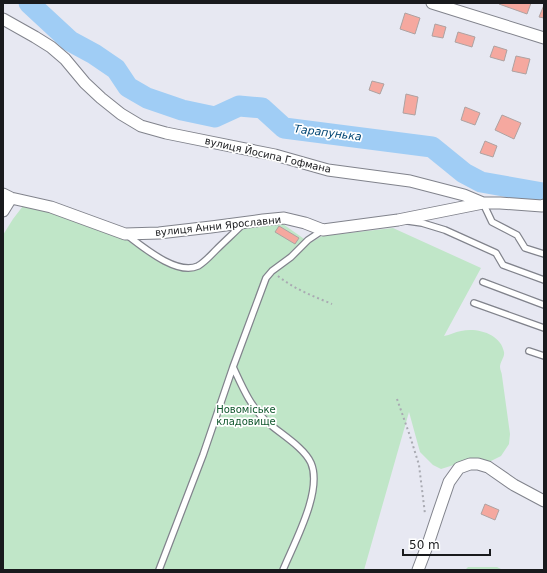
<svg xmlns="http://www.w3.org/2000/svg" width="547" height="573" font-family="'DejaVu Sans',sans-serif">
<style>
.green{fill:#c0e6c8}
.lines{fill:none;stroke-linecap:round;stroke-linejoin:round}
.river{stroke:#a0cdf5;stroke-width:21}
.building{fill:#f5a89f;stroke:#aea2a1}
.service-casing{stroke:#81838c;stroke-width:8}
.minor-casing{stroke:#81838c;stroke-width:13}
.path{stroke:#a9aab2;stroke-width:2;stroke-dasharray:2 3;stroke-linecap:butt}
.service{stroke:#fff;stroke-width:5.5}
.minor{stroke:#fff;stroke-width:11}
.labels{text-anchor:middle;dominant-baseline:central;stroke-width:3.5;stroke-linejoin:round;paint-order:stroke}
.street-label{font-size:10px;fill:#191a1d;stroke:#fff}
.park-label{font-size:10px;fill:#10572d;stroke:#fff}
.water-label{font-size:11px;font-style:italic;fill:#004573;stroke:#fff}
</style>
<rect width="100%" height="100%" fill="#e7e8f2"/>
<path class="green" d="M23,206L62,214L121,236L156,260L170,266L194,270L203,266L245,226L280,222L310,243L322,236L393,228L481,268L444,336C450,335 455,332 461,331C477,327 501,334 504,352C505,357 500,362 500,367C500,370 502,373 502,376L510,434L509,444L501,456L489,462L476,458L441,469L433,465L420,452L409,412L364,570H3V235L13,219Z
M468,567H497L503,570H465Z"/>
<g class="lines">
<path class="river" d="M29,3L70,41L94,54L116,69L128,87L147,98L182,110L215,117L239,106L262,108L284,128L432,147L464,173L481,182L543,193"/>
</g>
<path class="building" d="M499,3H531L527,14L499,4Z
M544,5V18L539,17Z
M405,13L420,18L415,34L400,29Z
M435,24L446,27L443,38L432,36Z
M458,32L475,37L472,47L455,42Z
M494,46L507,50L504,61L490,57Z
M516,56L530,59L526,74L512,71Z
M372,81L384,84L380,94L369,90Z
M406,94L418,97L415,115L403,113Z
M465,107L480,113L475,125L461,120Z
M502,115L521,123L514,139L495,130Z
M485,141L497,146L493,157L480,153Z
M279,226L299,238L295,244L275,232Z
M485,504L499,510L495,520L481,514Z"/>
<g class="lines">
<defs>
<path id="service" d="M483,203L492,222L517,235L525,248L544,254
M408,221L422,223L445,230L496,253L503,265L544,280
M127,235C143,247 177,276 198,266C205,262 211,255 216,250C225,241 234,233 243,224
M483,282L544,305
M474,303L544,328
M529,351L544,356
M233,367C242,386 250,406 266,421C279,433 304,447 311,463C323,491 294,543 283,570
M159,570L203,455L233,367L266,278L272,271L291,257L308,240L323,230"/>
<path id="minor" d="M432,3L544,38
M3,19L35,37L51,47L65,59L85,83L101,98L121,114L141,126L166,133L275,155L328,170L410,181L464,195L483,203H500L542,206L544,205
M3,194L11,198L51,207L125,234L159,233L211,227L263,220L284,218L305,223L323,230L398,220L483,203
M3,211L11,198
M418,570L429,541L438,514L449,482L459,468L470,464H478L488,467L514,485L544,501"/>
</defs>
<use href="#service" class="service-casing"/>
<use href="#minor" class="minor-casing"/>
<path class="path" d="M278,276C294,289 313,296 332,304
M397,399L410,436L419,465L425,514"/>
<use href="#service" class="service"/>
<use href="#minor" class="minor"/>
</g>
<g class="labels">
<g class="street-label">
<text transform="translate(268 155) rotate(13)">вулиця Йосипа Гофмана</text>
<text transform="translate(218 226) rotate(-6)">вулиця Анни Ярославни</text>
</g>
<g class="park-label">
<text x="246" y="409">Новоміське<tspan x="246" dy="12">кладовище</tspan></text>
</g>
<g class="water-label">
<text transform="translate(328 133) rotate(7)">Тарапунька</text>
</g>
</g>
<rect width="547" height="573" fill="none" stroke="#191a1d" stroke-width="8"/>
<path d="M403 549v6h87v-6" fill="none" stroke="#191a1d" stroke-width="2"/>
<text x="409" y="549" font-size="12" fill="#191a1d" stroke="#ffffff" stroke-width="3" paint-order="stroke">50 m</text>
</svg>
